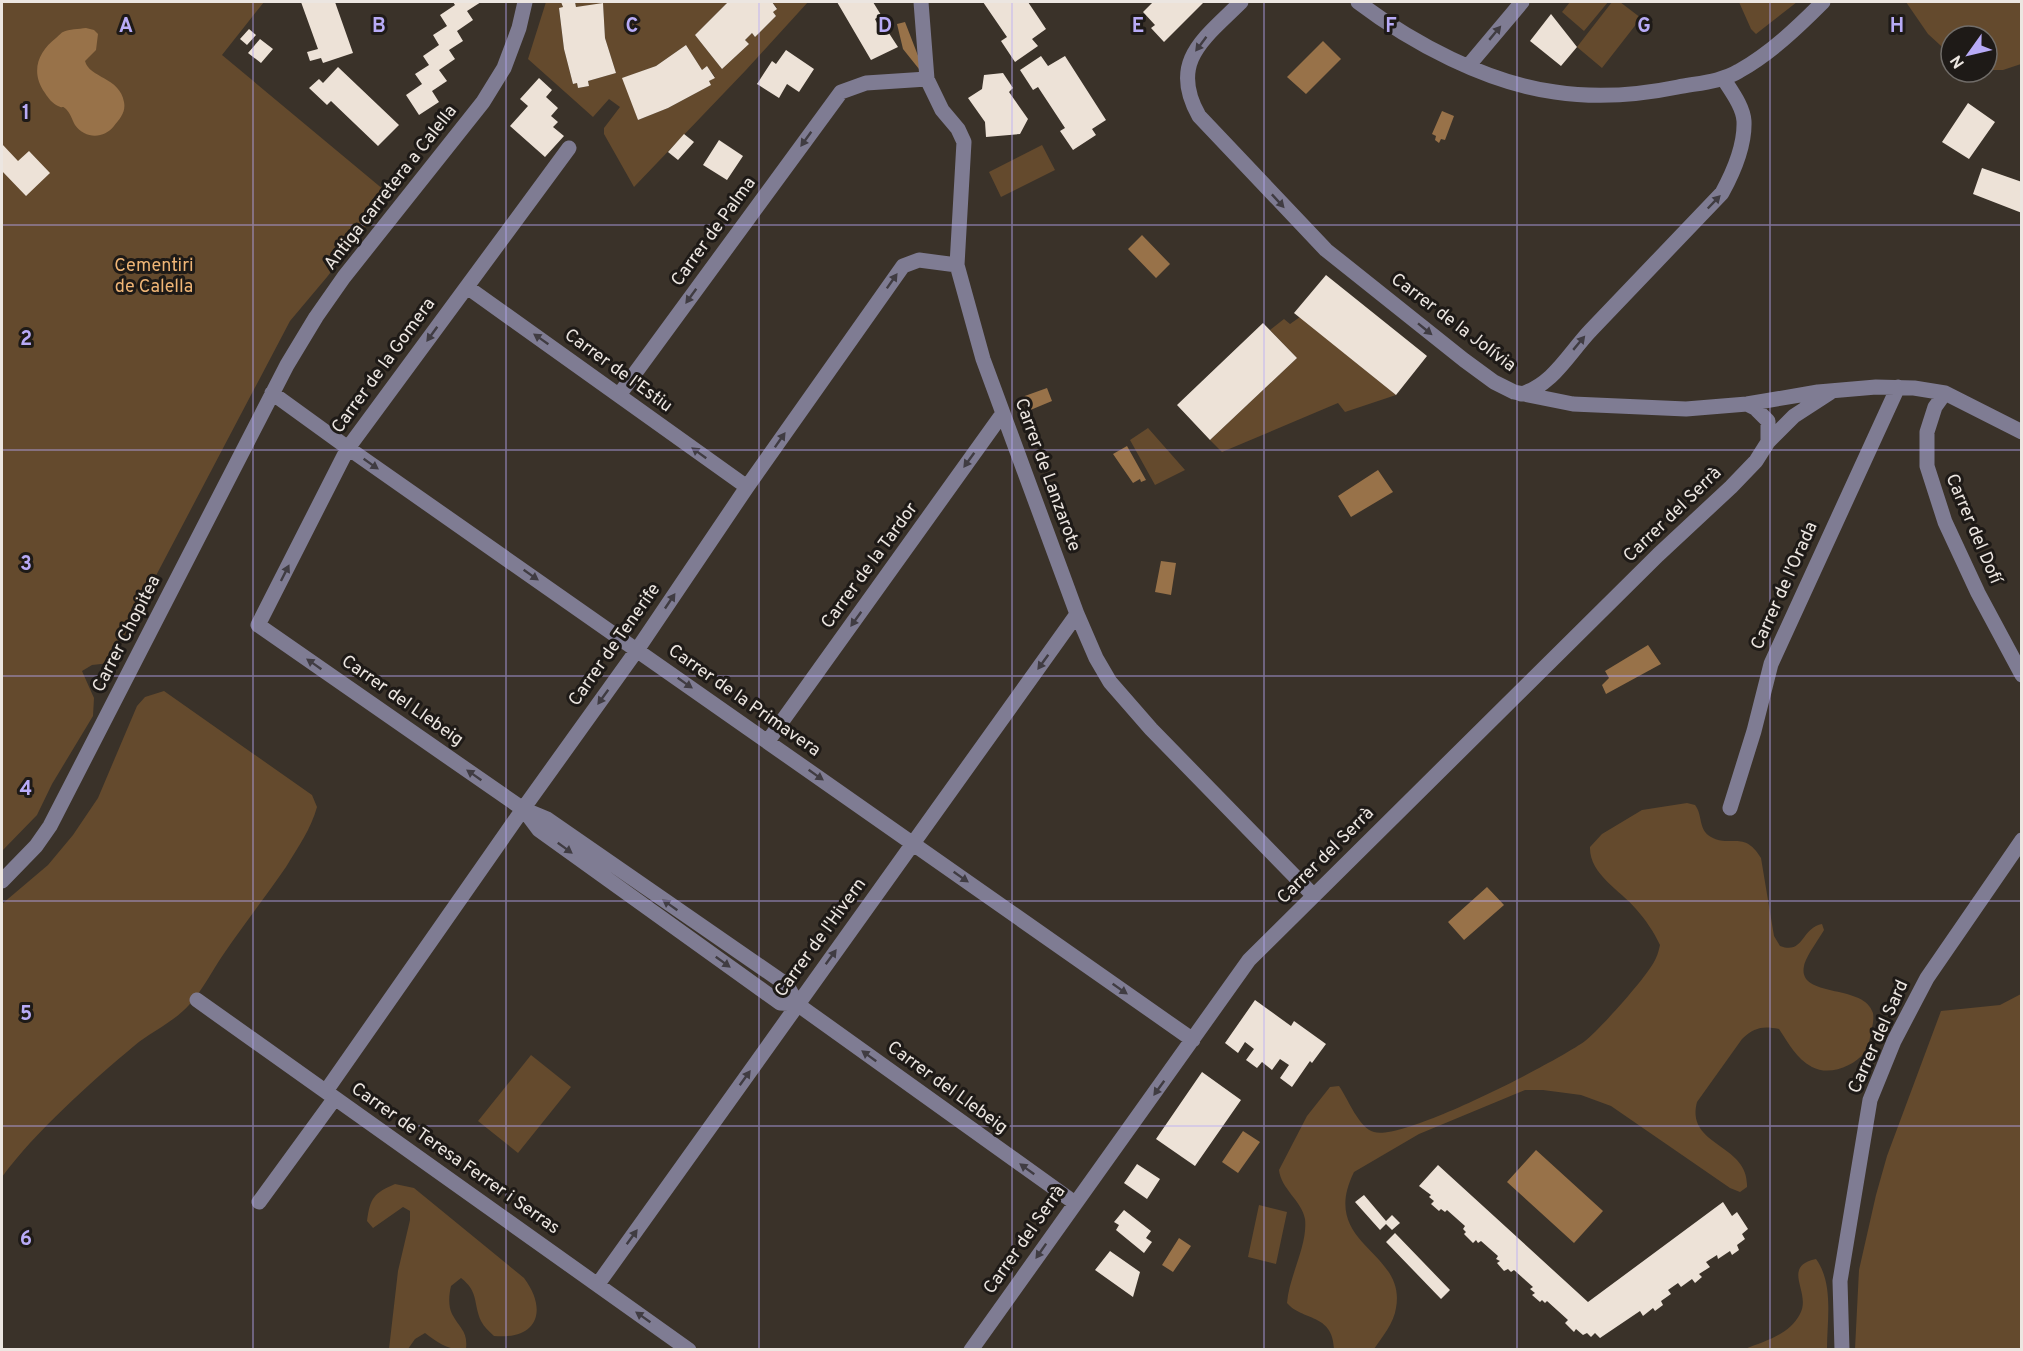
<svg xmlns="http://www.w3.org/2000/svg" width="2023" height="1351" font-family="Overpass,sans-serif">
<style>
.green{fill:#644a2d;fill-rule:evenodd}
.water{fill:#987249}
.building{fill:#ede2d7}
.lines{fill:none;stroke-linecap:round;stroke-linejoin:round}
.minor{stroke:#7f7c93;stroke-width:15}
.oneway{fill:#403c42}
.grid{fill:none;stroke:#b8abf7;stroke-width:1.5;stroke-opacity:0.55}
.labels{text-anchor:middle;dominant-baseline:central;stroke-width:6;stroke-linejoin:round;paint-order:stroke}
.street-label{font-size:18px;fill:#ece6e1;stroke:#1e1a17}
.park-label{font-size:18px;fill:#efb576;stroke:#1e1a17}
.grid-label{font-size:20px;text-anchor:middle;font-weight:bold;fill:#b8abf7;stroke:#1e1a17;stroke-width:6;stroke-linejoin:round;paint-order:stroke}
</style>
<rect width="100%" height="100%" fill="#3a3229"/>
<path class="green" d="M2,2H264L222,55L390,195L327,277L290,321L110,663L92,665L82,671L94,698L93,716L52,784L37,815L2,851Z
M546,2H563H561L563,7L559,9L564,49L573,84L577,83L578,88L589,86L588,81L616,73L605,38L603,4L576,7L575,2H728L695,35L722,69L749,44L745,40L752,33L755,37L776,16L773,12L777,8L772,2H808L746,70L634,187L604,134V128L620,107L609,99L593,117L528,59ZM686,45L702,70L707,66L715,77L709,81L711,85L668,108L638,120L623,78L656,66Z
M1570,2H1608L1584,31L1562,12Z
M1612,2H1620L1641,18L1602,68L1577,47Z
M1739,2H1797L1756,34L1751,29Z
M1906,2H2021V64L2003,70H1987V36H1951V55L1928,34Z
M1042,145L1055,170L1001,197L989,172Z
M1300,317L1396,395L1345,412L1338,403L1222,452L1210,440L1297,358L1270,330L1284,319L1290,324Z
M1148,428L1185,470L1155,485L1130,440Z
M164,691L312,795L317,807C311,829 298,847 286,867C266,896 245,923 225,952C213,969 203,990 189,1005C174,1022 152,1031 134,1046C91,1082 35,1132 2,1177V904L48,865L73,835L98,798L137,706L145,697Z
M1687,803L1695,805C1703,815 1698,830 1711,837C1731,848 1744,830 1761,858L1774,936L1780,946C1804,955 1801,928 1822,924L1824,930C1819,939 1806,956 1804,966C1797,999 1864,983 1873,1013C1874,1018 1873,1025 1871,1031C1870,1037 1869,1047 1865,1052C1853,1067 1829,1076 1812,1067C1796,1058 1789,1044 1779,1029C1763,1026 1755,1027 1742,1039L1697,1102C1685,1147 1749,1143 1747,1187L1740,1192L1730,1188L1611,1106L1581,1095L1543,1090H1525L1419,1134L1354,1172C1318,1245 1407,1250 1396,1308C1394,1323 1382,1337 1374,1349H1334C1333,1313 1302,1321 1287,1303C1289,1276 1308,1245 1305,1219C1302,1201 1281,1189 1279,1170L1307,1116L1330,1087L1339,1086C1348,1099 1359,1128 1374,1132C1404,1141 1556,1062 1585,1041C1600,1029 1649,975 1656,958C1658,954 1659,949 1660,945C1654,932 1645,919 1636,909C1620,890 1589,874 1590,847L1602,834L1642,810Z
M2021,994V1349H1855L1859,1270L1876,1195L1887,1156L1941,1011L2000,1005Z
M531,1055L571,1087L518,1153L478,1121Z
M395,1184L414,1188L524,1278C548,1310 538,1340 494,1336C489,1331 484,1327 481,1321C473,1303 479,1292 461,1278L451,1286C449,1294 448,1306 452,1314C460,1329 468,1331 466,1349C449,1351 438,1343 425,1333L415,1339L408,1349H389L398,1271L410,1220V1211L403,1207L373,1228L367,1221C370,1198 374,1193 395,1184Z
M1259,1205L1287,1212L1276,1264L1248,1257Z
M1816,1259C1834,1284 1827,1320 1827,1349H1745C1765,1341 1789,1335 1800,1314C1812,1292 1780,1267 1816,1259Z"/>
<path class="water" d="M905,22L927,79L903,49L897,24Z
M86,28L94,30L98,34L96,50L85,61C89,78 120,77 124,102C126,112 120,119 114,126C104,139 85,139 75,125C72,120 71,114 66,109C61,105 64,109 58,106C53,104 48,98 45,93C30,72 38,52 56,38C57,37 62,32 63,32C69,29 79,29 86,28Z
M1323,41L1341,59L1306,94L1287,77Z
M1442,111L1454,116L1445,140L1441,139L1439,143L1435,140L1436,136L1432,134Z
M1142,235L1170,264L1156,278L1128,249Z
M1047,388L1052,401L1028,411L1022,397Z
M1127,446L1146,480L1141,482L1140,479L1133,483L1113,454Z
M1378,470L1393,492L1351,517L1338,496Z
M1161,561L1176,563L1171,595L1155,592Z
M1648,645L1661,664L1606,694L1602,685L1609,678L1605,671Z
M1487,887L1504,905L1464,940L1448,922Z
M1243,1131L1260,1142L1238,1173L1222,1162Z
M1536,1150L1603,1211L1574,1243L1507,1182Z
M1179,1238L1191,1246L1173,1272L1162,1265Z"/>
<path class="building" d="M301,2H335L353,53L323,63L321,58L310,61L307,52L318,49Z
M453,2H481L467,11L473,20L457,31L463,41L449,50L455,59L439,70L447,81L432,91L439,102L419,115L406,95L422,84L415,74L429,65L423,56L439,45L433,35L447,26L440,15L455,5Z
M561,2H575L576,7L603,3L605,38L616,73L588,81L589,86L578,88L577,83L573,84L564,49L559,8L563,7Z
M728,2H772L777,9L773,12L776,16L755,37L752,33L745,40L749,44L722,69L695,35Z
M837,2H873L881,15L875,19L879,27L883,24L898,47L871,60Z
M983,2H1028L1046,29L1032,39L1038,46L1015,62L1001,41L1007,37Z
M1153,2H1204L1164,42L1151,28L1155,25L1143,12Z
M1551,14L1577,47L1561,66L1530,41Z
M249,29L256,35L247,45L240,39Z
M260,39L273,49L261,63L248,53Z
M686,45L702,70L707,66L715,78L709,81L711,85L668,108L638,120L622,78L656,66Z
M786,50L814,69L799,92L787,84L779,98L757,84L772,61L776,64Z
M1041,56L1048,66L1065,56L1106,120L1092,129L1096,135L1073,150L1060,131L1065,128L1038,87L1033,90L1020,70Z
M338,67L399,125L378,146L331,101L327,105L309,88L319,79L323,83Z
M1003,73L1013,88L1009,92L1028,119L1020,134L986,137L985,122L968,98L982,89L984,75Z
M539,78L552,90L546,97L558,108L551,116L558,122L553,127L564,136L545,157L510,126L528,106L520,99Z
M1968,103L1995,122L1969,159L1942,142Z
M684,134L694,142L678,160L668,152Z
M719,140L743,156L727,180L703,165Z
M2,144L18,161L29,151L50,173L26,196L2,171Z
M1982,168L2022,182V213L1973,194Z
M1326,275L1427,356L1396,395L1294,313Z
M1263,323L1297,358L1210,440L1177,405Z
M1255,1000L1291,1026L1294,1021L1326,1044L1312,1063L1310,1061L1292,1087L1280,1078L1289,1065L1280,1059L1272,1070L1262,1062L1257,1068L1246,1060L1254,1049L1245,1042L1238,1053L1225,1043Z
M1202,1072L1241,1100L1195,1166L1156,1139Z
M1137,1164L1160,1179L1147,1199L1124,1183Z
M1438,1165L1588,1302L1723,1202L1732,1216L1737,1212L1748,1229L1742,1234L1745,1239L1737,1245L1739,1250L1732,1255L1730,1251L1718,1259L1717,1255L1706,1262L1710,1267L1699,1274L1702,1277L1695,1283L1692,1279L1681,1287L1678,1283L1668,1290L1671,1294L1661,1301L1663,1305L1655,1311L1653,1308L1643,1316L1640,1311L1600,1338L1595,1333L1591,1337L1587,1333L1583,1335L1576,1329L1574,1332L1565,1323L1568,1320L1547,1301L1545,1303L1542,1300L1540,1302L1532,1295L1535,1293L1530,1289L1533,1287L1514,1270L1511,1272L1508,1269L1504,1271L1497,1263L1500,1261L1496,1259L1498,1256L1481,1241L1478,1243L1476,1240L1473,1243L1464,1234L1466,1232L1463,1229L1465,1226L1447,1210L1445,1212L1441,1209L1439,1211L1431,1204L1434,1201L1429,1197L1431,1195L1419,1186Z
M1364,1195L1386,1221L1392,1215L1400,1223L1392,1230L1386,1224L1380,1230L1355,1202Z
M1124,1210L1151,1231L1146,1238L1152,1242L1144,1253L1116,1230L1119,1225L1114,1222Z
M1395,1233L1450,1290L1441,1299L1386,1242Z
M1110,1251L1140,1272L1133,1297L1095,1270Z"/>
<g class="lines">
<path class="minor" d="M921,2L927,79
M1241,2C1205,38 1168,61 1199,116L1326,250L1464,360L1494,382L1514,392L1573,404L1686,409L1747,404L1818,392L1876,387L1914,388L1945,393L2022,432
M1358,2C1412,43 1487,83 1555,92C1595,98 1639,95 1678,87C1698,83 1721,82 1739,71C1771,53 1798,27 1823,2
M1469,65L1522,2
M569,148L348,448L258,625L523,809L547,819L787,985L797,1004L1075,1203
M467,287L747,487
M272,393L348,448L1193,1040
M1945,393L1935,407L1927,432V466L1945,522L1978,593L2022,675
M1521,394C1553,385 1569,353 1591,330C1635,284 1678,239 1722,193C1733,173 1745,145 1744,121C1743,106 1731,91 1723,78
M619,395L841,92L866,83L927,79L942,110L958,129L964,142L957,265L983,359L1077,614L1096,658L1110,682L1151,729L1314,896
M1768,442L1794,416L1831,392
M768,741L1003,413
M1730,808L1754,731L1771,664L1898,387
M524,810L539,830L780,1003L797,1004
M2,881L36,846L50,826L287,365L316,317L344,277L483,102L504,68L519,28L525,2
M197,1000L689,1350
M326,1091L523,809L637,650L747,487L903,266L919,260L957,265
M259,1202L335,1098
M598,1284L1077,614
M971,1350L1249,960L1658,555L1731,487L1756,461L1768,442V421L1755,408L1747,404
M1842,1350L1840,1281L1870,1100L1894,1041L1927,978L2022,840"/>
</g>
<defs><path id="oneway-solid" d="M-6-.8H1V-3.2L6.5 0L1 3.2V.8H-6Z" transform="scale(1.5)"/></defs>
<g class="oneway">
<use href="#oneway-solid" transform="translate(1495 33) rotate(-50)"/>
<use href="#oneway-solid" transform="translate(1201 44) rotate(127)"/>
<use href="#oneway-solid" transform="translate(806 139) rotate(126)"/>
<use href="#oneway-solid" transform="translate(1278 201) rotate(47)"/>
<use href="#oneway-solid" transform="translate(1714 202) rotate(-46)"/>
<use href="#oneway-solid" transform="translate(892 281) rotate(-55)"/>
<use href="#oneway-solid" transform="translate(691 296) rotate(126)"/>
<use href="#oneway-solid" transform="translate(1425 329) rotate(39)"/>
<use href="#oneway-solid" transform="translate(432 334) rotate(126)"/>
<use href="#oneway-solid" transform="translate(541 339) rotate(-145)"/>
<use href="#oneway-solid" transform="translate(1579 343) rotate(-50)"/>
<use href="#oneway-solid" transform="translate(780 440) rotate(-55)"/>
<use href="#oneway-solid" transform="translate(699 453) rotate(-144)"/>
<use href="#oneway-solid" transform="translate(969 460) rotate(126)"/>
<use href="#oneway-solid" transform="translate(371 464) rotate(35)"/>
<use href="#oneway-solid" transform="translate(285 573) rotate(-63)"/>
<use href="#oneway-solid" transform="translate(531 575) rotate(35)"/>
<use href="#oneway-solid" transform="translate(670 601) rotate(-56)"/>
<use href="#oneway-solid" transform="translate(856 619) rotate(126)"/>
<use href="#oneway-solid" transform="translate(1043 662) rotate(126)"/>
<use href="#oneway-solid" transform="translate(314 664) rotate(-145)"/>
<use href="#oneway-solid" transform="translate(685 683) rotate(35)"/>
<use href="#oneway-solid" transform="translate(603 697) rotate(126)"/>
<use href="#oneway-solid" transform="translate(474 775) rotate(-145)"/>
<use href="#oneway-solid" transform="translate(816 775) rotate(35)"/>
<use href="#oneway-solid" transform="translate(565 848) rotate(36)"/>
<use href="#oneway-solid" transform="translate(961 877) rotate(35)"/>
<use href="#oneway-solid" transform="translate(670 905) rotate(-145)"/>
<use href="#oneway-solid" transform="translate(831 957) rotate(-54)"/>
<use href="#oneway-solid" transform="translate(723 962) rotate(36)"/>
<use href="#oneway-solid" transform="translate(1120 989) rotate(35)"/>
<use href="#oneway-solid" transform="translate(869 1056) rotate(-144)"/>
<use href="#oneway-solid" transform="translate(745 1078) rotate(-54)"/>
<use href="#oneway-solid" transform="translate(1159 1088) rotate(126)"/>
<use href="#oneway-solid" transform="translate(1027 1169) rotate(-144)"/>
<use href="#oneway-solid" transform="translate(632 1237) rotate(-54)"/>
<use href="#oneway-solid" transform="translate(1041 1251) rotate(125)"/>
<use href="#oneway-solid" transform="translate(643 1317) rotate(-145)"/>
</g>
<path class="grid" d="M253,2V1350M506,2V1350M759,2V1350M1012,2V1350M1264,2V1350M1517,2V1350M1770,2V1350M2,225H2022M2,450H2022M2,676H2022M2,901H2022M2,1126H2022"/>
<g class="labels">
<g class="street-label">
<text transform="translate(391 188) rotate(-52)">Antiga carretera a Calella</text>
<text transform="translate(714 232) rotate(-54)">Carrer de Palma</text>
<text transform="translate(1453 323) rotate(37)">Carrer de la Jolívia</text>
<text transform="translate(384 366) rotate(-54)">Carrer de la Gomera</text>
<text transform="translate(618 371) rotate(36)">Carrer de l'Estiu</text>
<text transform="translate(1047 475) rotate(70)">Carrer de Lanzarote</text>
<text transform="translate(1673 515) rotate(-44)">Carrer del Serrà</text>
<text transform="translate(1973 529) rotate(67)">Carrer del Dofí</text>
<text transform="translate(870 566) rotate(-54)">Carrer de la Tardor</text>
<text transform="translate(1785 586) rotate(-66)">Carrer de l'Orada</text>
<text transform="translate(127 634) rotate(-63)">Carrer Chopitea</text>
<text transform="translate(615 645) rotate(-55)">Carrer de Tenerife</text>
<text transform="translate(402 701) rotate(35)">Carrer del Llebeig</text>
<text transform="translate(744 701) rotate(35)">Carrer de la Primavera</text>
<text transform="translate(1326 856) rotate(-45)">Carrer del Serrà</text>
<text transform="translate(821 938) rotate(-54)">Carrer de l'Hivern</text>
<text transform="translate(1879 1037) rotate(-66)">Carrer del Sard</text>
<text transform="translate(947 1088) rotate(36)">Carrer del Llebeig</text>
<text transform="translate(455 1159) rotate(35)">Carrer de Teresa Ferrer i Serras</text>
<text transform="translate(1025 1240) rotate(-55)">Carrer del Serrà</text>
</g>
<g class="park-label">
<text x="154" y="266">Cementiri<tspan x="154" dy="21">de Calella</tspan></text>
</g>
</g>
<g class="grid-label">
<text x="126" y="32">A</text>
<text x="379" y="32">B</text>
<text x="632" y="32">C</text>
<text x="885" y="32">D</text>
<text x="1138" y="32">E</text>
<text x="1391" y="32">F</text>
<text x="1644" y="32">G</text>
<text x="1897" y="32">H</text>
<text x="26" y="119">1</text>
<text x="26" y="345">2</text>
<text x="26" y="570">3</text>
<text x="26" y="795">4</text>
<text x="26" y="1020">5</text>
<text x="26" y="1245">6</text>
</g>
<rect width="2023" height="1351" fill="none" stroke="#ece6e1" stroke-width="6"/>
<g transform="translate(1969 54) rotate(236)"><circle r="28" fill="#1e1a17" stroke="#706c68" stroke-width="1.5"/>
<path d="M0-4.5L10 22L0 15L-10 22Z" fill="#b8abf7"/>
<text y="-9" font-size="16" font-weight="bold" text-anchor="middle" fill="#ece6e1">N</text>
</g>
</svg>
